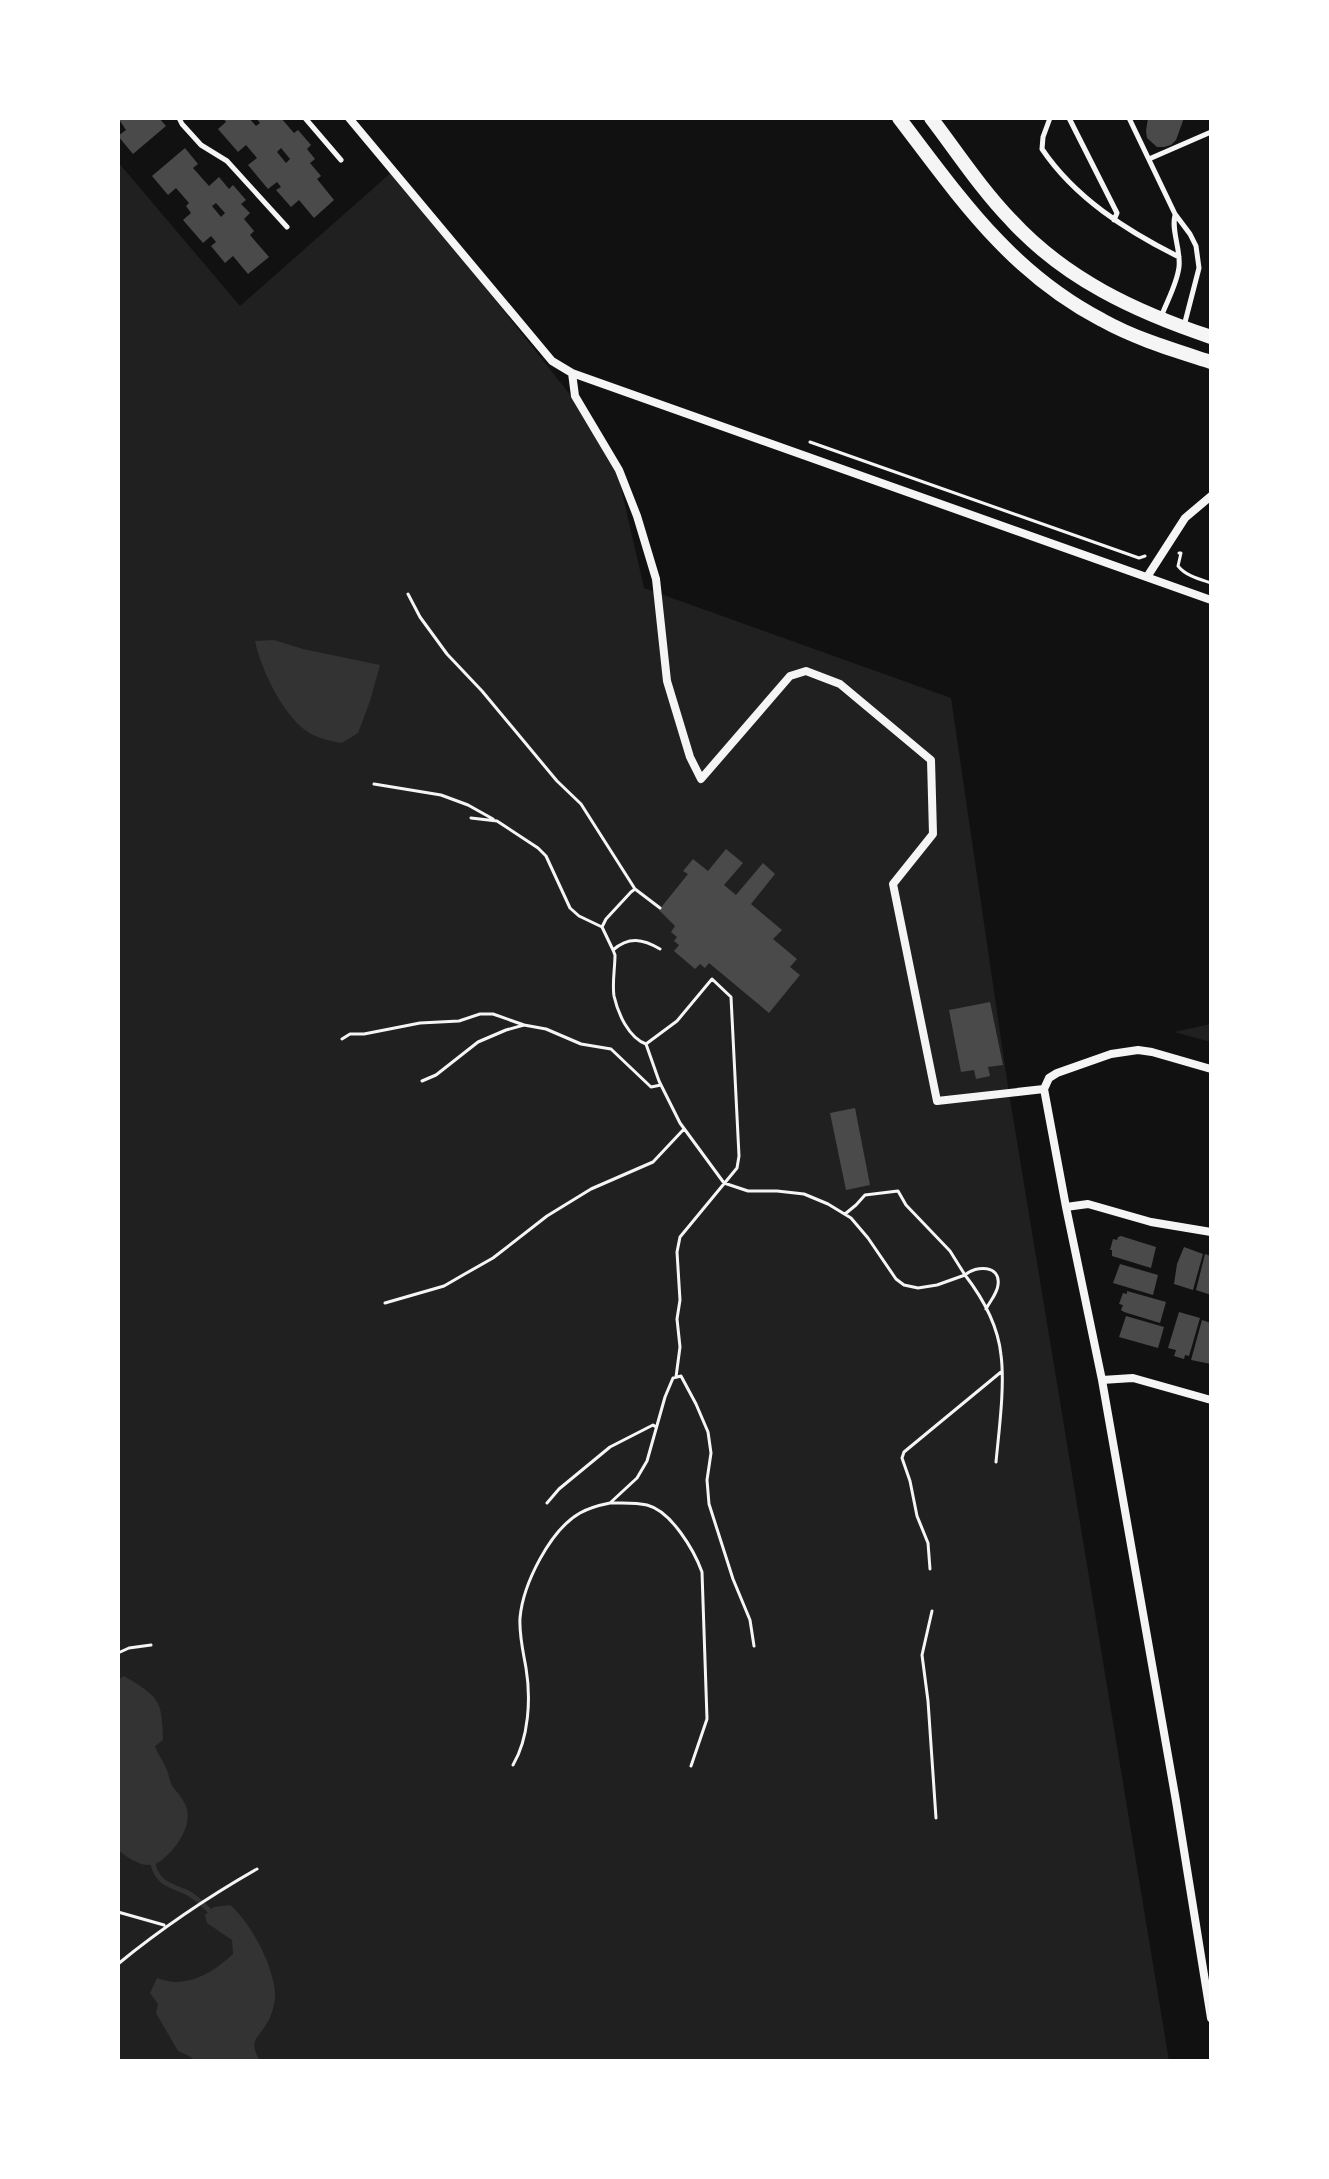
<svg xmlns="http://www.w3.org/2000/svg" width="1329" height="2179" font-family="'PT Sans',sans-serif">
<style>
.green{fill:#202020}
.water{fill:#333}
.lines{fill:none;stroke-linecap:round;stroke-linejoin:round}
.stream{stroke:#333;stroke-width:5}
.building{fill:#4a4a4a;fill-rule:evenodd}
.path{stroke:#f5f5f5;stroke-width:3}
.service{stroke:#f5f5f5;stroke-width:5}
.minor{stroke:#f5f5f5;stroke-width:8}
.tertiary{stroke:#f5f5f5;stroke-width:14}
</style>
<rect width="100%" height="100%" fill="#111"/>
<path class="green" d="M118,162L240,306L393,171L575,401L618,475L644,588L951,698L1008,1087L1169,2061H118Z
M1211,1024V1042L1174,1032Z"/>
<path class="water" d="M274,640L303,649L380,665L370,701L358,733L342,743C329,741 316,738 305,730C282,713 261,669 255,641Z
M124,1676C159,1697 162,1699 163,1740L155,1746C158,1755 163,1760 166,1768C169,1774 169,1780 172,1786C177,1792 183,1799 186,1806C193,1825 177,1848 162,1860C147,1872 131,1860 118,1850V1680Z
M230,1905C251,1922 277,1972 275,1999C274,2006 271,2018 267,2023C257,2040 248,2040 260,2061H196L189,2056L178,2051L156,2013L158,2004L150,1993L157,1978C163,1980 170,1982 176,1982C198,1982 218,1968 233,1954L232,1940L207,1923L205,1915L214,1907Z"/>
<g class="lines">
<path class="stream" d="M153,1864C158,1885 172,1885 188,1893C196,1897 203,1905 210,1911"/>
</g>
<path class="building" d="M118,118H159L166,126L133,154L118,136L126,130Z
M223,118H249L256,126L260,123L256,118H281L294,133L298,130L311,145L307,149L315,159L310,163L321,176L317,179L334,200L314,218L299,200L291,207L276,190L281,187L277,182L268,189L248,165L257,158L246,145L238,152L218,129L226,122ZM281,148L290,159L286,163L277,152Z
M1148,118H1184L1176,140L1171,145L1164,147H1157L1147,138L1146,131Z
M185,148L198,164L193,168L209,186L219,177L229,189L233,185L246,200L241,204L250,213L244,219L254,231L250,235L269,257L248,274L233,256L225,263L211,246L216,242L211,236L203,243L183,220L191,213L186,206L189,203L176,188L168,195L152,176ZM216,203L225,213L221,217L212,206Z
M726,849L743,863L724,885L736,895L763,863L775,874L751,904L782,930L773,939L797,959L790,967L800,975L769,1013L709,963L705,968L700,964L695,969L674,951L679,945L674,941L677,937L671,932L675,926L659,910L688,874L683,871L693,859L708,871Z
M990,1002L1003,1065L988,1067L990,1076L976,1079L974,1070L961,1072L949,1010Z
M855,1108L870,1185L846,1190L830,1113Z
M1121,1236L1156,1247L1151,1268L1112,1256V1250H1110L1113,1239L1117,1240L1118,1237Z
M1184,1247L1203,1254L1193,1290L1174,1284L1177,1264Z
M1205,1254L1211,1256V1295L1196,1290Z
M1120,1264L1158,1275L1153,1295L1113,1283Z
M1127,1291L1166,1302L1160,1323L1124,1312L1121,1310L1123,1305L1119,1304L1123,1293L1127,1294Z
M1179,1312L1200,1318L1189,1356L1185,1355L1184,1359L1174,1356L1176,1350L1168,1348Z
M1126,1316L1164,1327L1158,1348L1119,1337Z
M1202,1320L1211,1323V1364L1191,1360Z"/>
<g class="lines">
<path class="path" d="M810,442L1139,558L1145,556
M1179,553H1181L1178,566C1186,576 1199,579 1211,583
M408,594L420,617L447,654L482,691L557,781L581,804L635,889
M374,784L441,795L468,805L493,819
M471,818L497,821L538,848L546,856L570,908L579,916L602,927
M660,949C643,939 629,936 613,950L615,955C615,968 612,983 614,996C618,1014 629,1038 646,1044L677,1021L712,979L731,997L739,1156L737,1168L680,1237L677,1252L680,1300L677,1319L680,1347L676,1377
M613,950L602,927L606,919L631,892L635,889L660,908
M342,1039L350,1034H364L420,1023L459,1021L480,1014H493L524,1025
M646,1044L659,1081L680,1123L724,1183L748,1191H777L804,1194L828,1204L851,1218L868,1238L896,1279L904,1285L918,1288L937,1285L965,1275C982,1297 998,1326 1001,1355C1005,1386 999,1430 996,1462
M422,1081L436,1075L478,1042L506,1030L524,1025L546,1029L581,1044L611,1049L651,1087L661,1085
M845,1214L856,1205L865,1195L898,1191L906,1205L950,1251L965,1275C976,1265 1001,1265 998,1285C997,1294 990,1301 986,1309
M385,1303L444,1286L463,1275L493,1258L547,1216L591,1189L653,1162L684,1129
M547,1503L559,1489L610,1447L653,1425L656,1427
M930,1569L928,1543L917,1516L910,1481L902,1458L904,1452L1001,1372
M932,1611L922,1655L928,1701L936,1818
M118,1653L129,1648L151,1645
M513,1765C529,1738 531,1698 526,1668C523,1651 519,1635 520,1618C523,1584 550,1530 580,1513C589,1508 600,1505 610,1503
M691,1766L707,1719L702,1572C694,1550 671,1511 647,1505C635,1502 622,1503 610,1503L637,1478L647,1461L665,1397L673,1378L681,1376L696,1404L708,1432L711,1453L707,1480L709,1504L733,1579L750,1620L754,1646
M118,1912L164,1925
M118,1964C162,1928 208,1897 257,1869"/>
<path class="service" d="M179,118L182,124L201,145L227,161L287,227
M305,118L341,160
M1050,118L1043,137L1042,149C1075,198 1127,231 1179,257
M1069,118L1117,213L1114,220
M1129,118L1175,214L1190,234L1196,246L1199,268L1184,326
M1149,159L1211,132
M1161,317C1167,301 1177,284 1179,267C1181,249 1171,231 1175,215"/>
<path class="minor" d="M349,118L552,361L572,373L1211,600
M572,373L575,396L619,470L637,516L656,579L667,681L690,757L701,779L790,676L806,671L840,684L931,760L933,834L893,884L937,1101L1044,1089
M1147,577L1185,518L1211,496
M1211,1069L1152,1052L1138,1050L1111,1054L1057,1073L1049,1078L1044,1089L1066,1207L1102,1380L1176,1801L1211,2018
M1066,1207L1088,1204L1151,1222L1211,1232
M1102,1380L1133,1378L1211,1400"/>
<path class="tertiary" d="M899,118C960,198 1010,272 1102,320C1136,339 1174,350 1211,362
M931,118C957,152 981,189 1011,220C1065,279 1136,312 1211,337"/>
</g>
<rect width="1329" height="2179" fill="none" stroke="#ffffff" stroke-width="240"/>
</svg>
